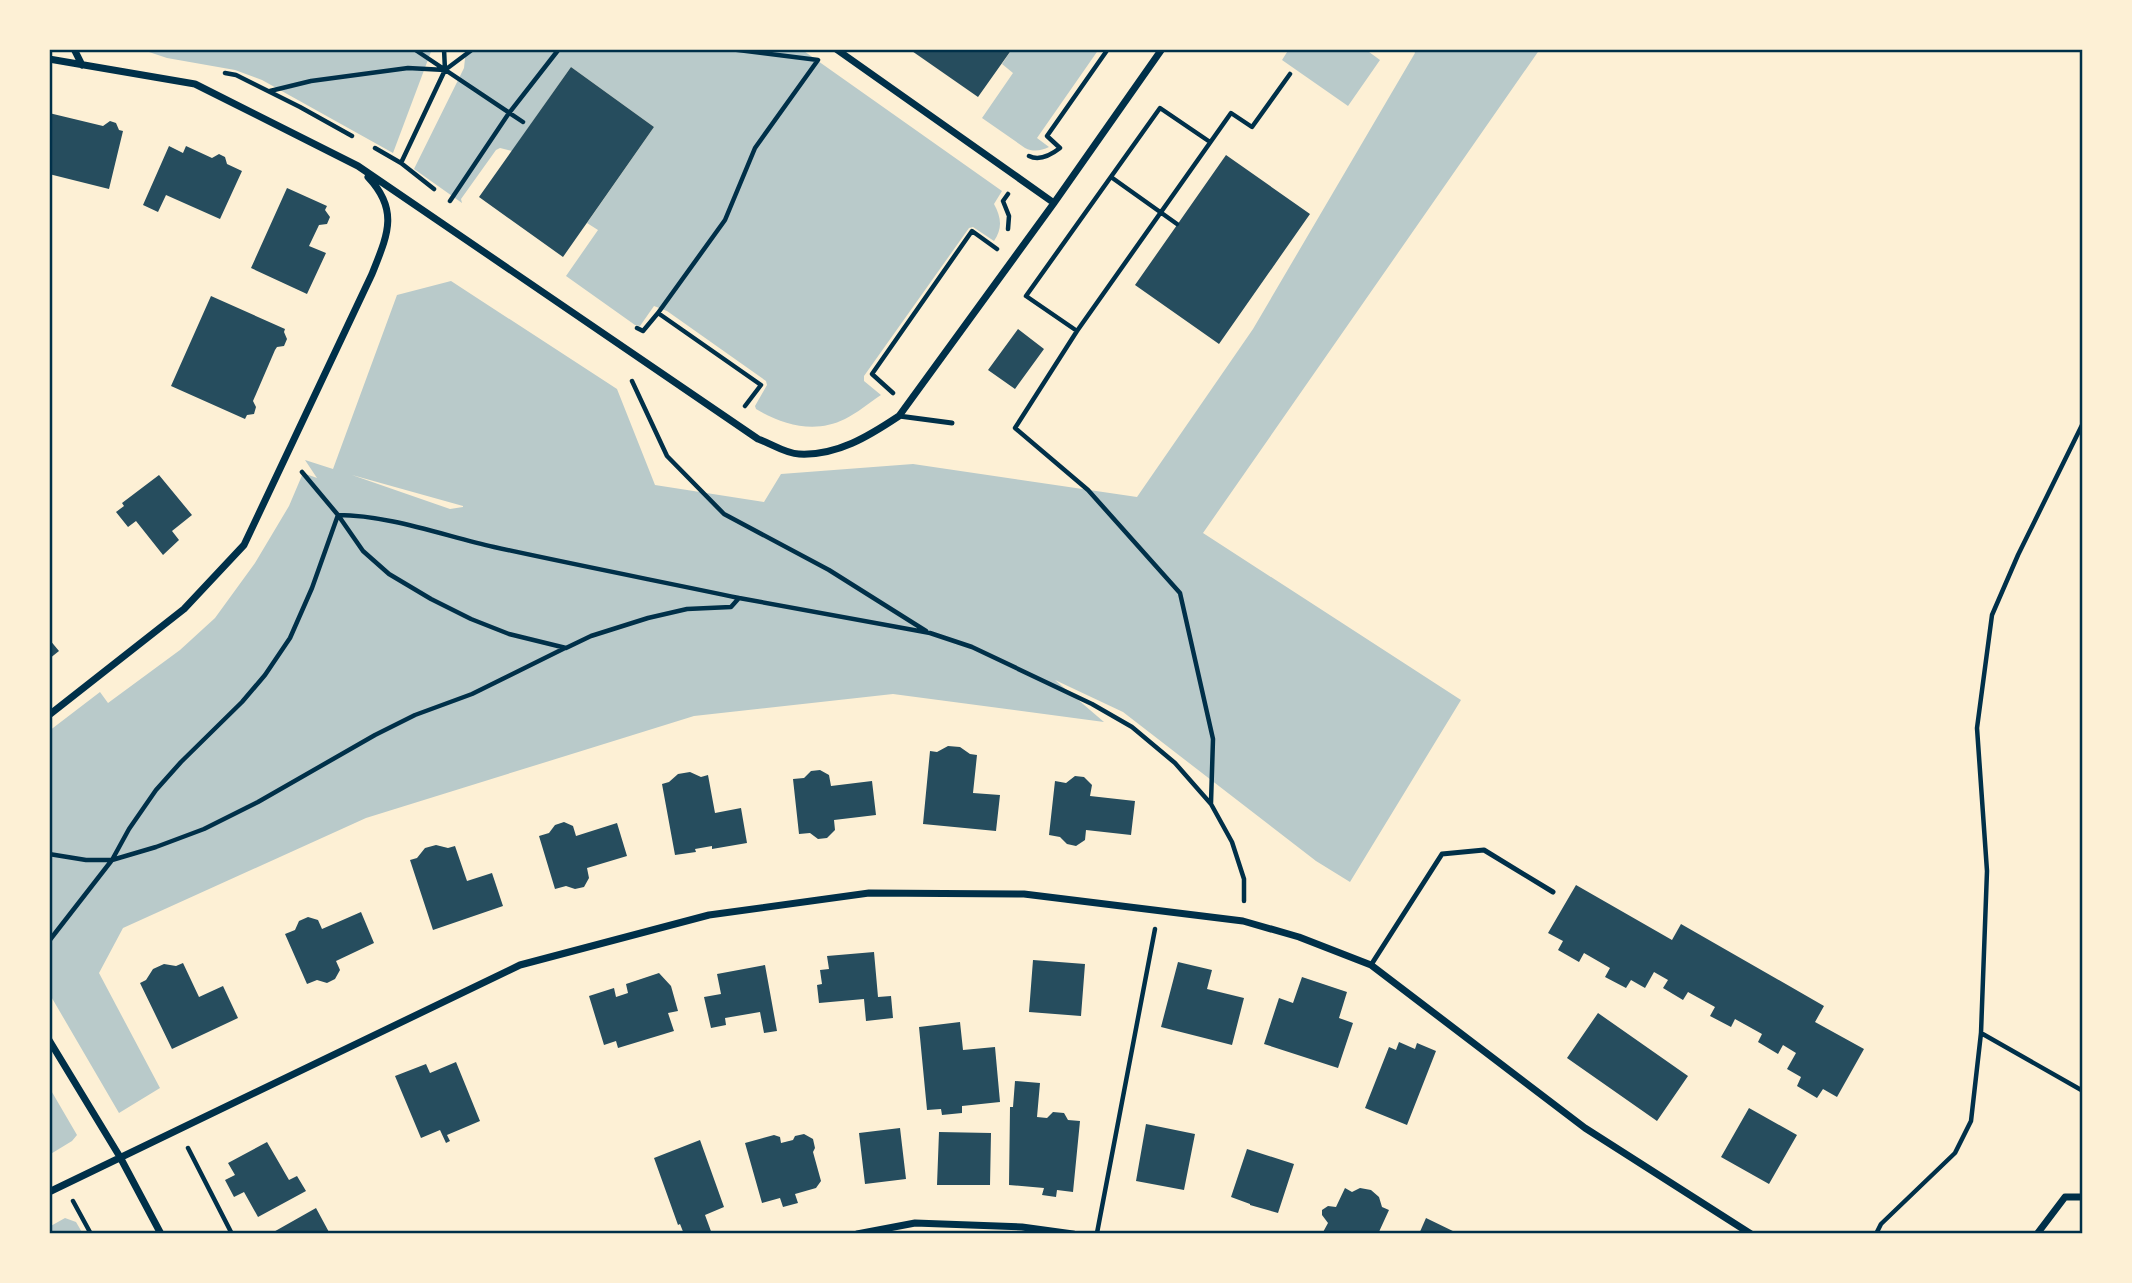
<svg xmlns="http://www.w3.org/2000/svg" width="2132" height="1283" font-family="Montserrat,sans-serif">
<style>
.green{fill:#b9caca;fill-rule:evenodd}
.building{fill:#264d5e}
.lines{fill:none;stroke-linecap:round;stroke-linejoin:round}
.path{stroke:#003049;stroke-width:4.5}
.service{stroke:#003049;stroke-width:5}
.minor{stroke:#003049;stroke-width:7}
.neatline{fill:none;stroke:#003049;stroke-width:2.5}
</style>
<rect width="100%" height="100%" fill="#fdf0d5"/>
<path class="green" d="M140,49H432L393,153L262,80L235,70L167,58Z
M466,49H801L1002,191L994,204C1001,217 1003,228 994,241L973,227L969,228L864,376V381L881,395C869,403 857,413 845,419C815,434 783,425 756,409L755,406L767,385L766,381L667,311L654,306L640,326L635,325L566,276L598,230L587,223L654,127L571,67L512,151L500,148L496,150L461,199L462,203L414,169L464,68Z
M1012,49H1099L1037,138L1049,147C1041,151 1033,152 1025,148L982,118L1013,73L1002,64Z
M1289,49H1365L1380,60L1348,106L1282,60Z
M1413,49H1540L1203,533L1461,700L1350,882L1316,861L1123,712L1055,680L1104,722L893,694L694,716L366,818L123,928L99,973L160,1088L119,1113L49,993V731L100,692L108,703L180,650L215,618L255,563L289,506L303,473L317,478L305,460L333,469L397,295L451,281L617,389L655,485L764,502L781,474L913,464L1137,497L1253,329L1415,53ZM352,475L463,506V507L450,509Z
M49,1087L77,1135L72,1141L49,1155Z
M65,1218L76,1222L83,1234H49V1227Z"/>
<path class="building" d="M909,49H1012L978,97Z
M571,67L654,127L563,257L479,197Z
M49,113L103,126L110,121L116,123L119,130L123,131L109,189L49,174Z
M169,146L183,153L186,146L212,158L219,154L225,157L227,164L242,171L220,219L166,195L158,212L143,205Z
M1226,155L1310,214L1219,344L1135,285Z
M287,188L327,206L325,210L330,217L327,224L319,225L309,246L326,253L307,294L251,268Z
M211,296L285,329L284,332L287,339L284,346L277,347L275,350L253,401L256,407L254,414L247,415L245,419L171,386Z
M1018,329L1044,349L1015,389L988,370Z
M159,475L192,515L172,531L179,540L163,555L136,521L128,527L116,512L124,506L122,503Z
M49,639L59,651L49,659Z
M948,746L960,747L970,754L977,755L973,793L1000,795L996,831L923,824L930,751L937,752Z
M820,770L829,775L831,786L872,781L876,815L834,820L835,830L827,838L818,839L810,833L799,834L793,779L804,778L811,771Z
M690,772L701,777L708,775L715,813L741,808L747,843L712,849V846L695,849L696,852L675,855L662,784L669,782L678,774Z
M1075,776L1084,777L1092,785L1090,796L1135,801L1131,835L1086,830L1085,840L1076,846L1067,844L1060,837L1049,835L1055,781L1066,783Z
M564,822L573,826L576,836L617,823L627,856L587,868L589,878L584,887L575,889L566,886L555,889L539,836L549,833L555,825Z
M436,845L448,848L455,846L467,881L492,873L503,906L433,930L410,860L417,858L425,848Z
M1576,885L1672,940L1681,924L1824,1006L1815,1022L1864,1049L1837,1097L1823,1089L1817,1098L1797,1086L1801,1077L1787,1069L1796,1053L1783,1045L1778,1054L1758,1042L1762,1034L1735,1019L1731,1027L1710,1016L1715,1007L1688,992L1683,1000L1663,988L1668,980L1654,972L1645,988L1631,980L1626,988L1605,977L1610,968L1584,953L1579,962L1558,950L1563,941L1548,933Z
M361,912L374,943L336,961L340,970L335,979L327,983L317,980L307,984L285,934L295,930L299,921L308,917L318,920L322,929Z
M874,952L878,997L891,996L893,1018L866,1021L864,999L819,1003L817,985L822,984L820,970L829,969L827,956Z
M1033,960L1085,964L1081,1016L1029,1012Z
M1178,962L1212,970L1207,989L1244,998L1232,1045L1161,1027Z
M183,963L199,997L223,986L238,1018L172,1049L140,983L146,980L153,969L164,964L176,966Z
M765,965L777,1031L764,1033L760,1012L725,1018L726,1025L711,1028L704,997L721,994L717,974Z
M659,973L671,986L678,1011L668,1013L674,1031L618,1048L616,1041L604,1045L589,996L614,988L616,997L628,993L626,984Z
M1302,977L1347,992L1339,1018L1353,1023L1338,1068L1264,1044L1279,998L1293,1003Z
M1598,1013L1688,1076L1657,1121L1567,1058Z
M960,1022L963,1050L995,1047L1000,1102L962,1106V1113L942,1115L941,1109L927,1110L919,1027Z
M1399,1042L1415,1049L1417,1043L1436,1051L1407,1125L1365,1108L1389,1047L1396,1050Z
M456,1062L480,1121L447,1135L450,1141L446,1143L440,1130L421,1138L395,1076L426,1064L430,1073Z
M1015,1081L1040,1083L1037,1117L1047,1118L1053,1112L1064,1113L1068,1120L1080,1121L1073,1192L1057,1190L1056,1197L1042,1195L1044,1188L1009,1185L1010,1107H1013Z
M1749,1108L1797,1135L1769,1184L1721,1157Z
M1146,1124L1195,1134L1184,1190L1136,1181Z
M900,1128L906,1179L865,1184L859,1133Z
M939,1132L991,1133L990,1185H937Z
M804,1134L813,1139L815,1148L813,1152L821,1181L816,1188L795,1194L798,1203L783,1207L780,1198L762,1203L745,1143L774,1135L780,1137L781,1143L793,1140L795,1136Z
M700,1140L724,1207L705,1215L712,1234H684L680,1224L678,1225L654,1158Z
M267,1142L289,1180L297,1176L306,1191L258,1217L244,1192L234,1197L225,1180L235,1175L228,1163Z
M1247,1149L1294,1164L1278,1213L1250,1205V1204L1231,1197Z
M1345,1188L1352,1192L1360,1188L1371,1190L1379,1197L1382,1207L1389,1210L1378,1234H1322L1328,1223L1322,1215V1210L1328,1206L1336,1207Z
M316,1208L330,1234H270Z
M1426,1218L1459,1234H1419Z"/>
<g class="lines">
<path class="path" d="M414,49L523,122
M225,73L236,75L300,107L352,136
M270,91L311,81L408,68L445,70L473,49
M375,148L401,163L434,189
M1029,156C1039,161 1051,155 1060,148L1047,136L1108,49
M401,163L445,70L444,49
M1111,177L1177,224
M1008,194L1003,201L1009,216L1008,229
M450,201L509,113L559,49
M658,313L761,385L745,406
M637,328L643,331L658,313L725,220L755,148L818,60L730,49
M1077,331L1026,296L1160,108L1210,142
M632,381L667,456L724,514L829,570L926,631
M893,393L872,374L972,231L997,249
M739,598C658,581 576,565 494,547C445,536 388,515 338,515L363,551L389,574L431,599L471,619L509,634L566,648L591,636L648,618L687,609L731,607L739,598L930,633L972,647L1092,704L1132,727L1175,763L1211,804L1232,842L1244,879V901
M1211,803L1213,739L1180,593L1088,490L1015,428L1077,331L1231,113L1252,127L1290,74
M49,854L86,860H112L156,847L204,829L258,802L375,735L415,715L472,694L565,648
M49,941L112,860L129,829L156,790L181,762L242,702L265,675L290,638L312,588L338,515L302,472
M1981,1033L2083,1091
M188,1148L232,1234
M73,1201L91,1234
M1097,1233L1155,929
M1876,1234L1881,1224L1955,1153L1971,1121L1981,1033L1987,871L1977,728L1992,615L2018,555L2083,423"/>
<path class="service" d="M899,416L952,423
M1371,965L1442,854L1484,850L1553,892"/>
<path class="minor" d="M74,49L82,65
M836,49L1054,203
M49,59L195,84L358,166L758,439C770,443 786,454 799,454C837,456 869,436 899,416L1054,203L1162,49
M49,715L184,609L244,545L372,274C387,236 400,211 368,177
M49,1040L120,1157L161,1234
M49,1192L520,965L709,915L869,893L1024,894L1243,921L1299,937L1371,965L1585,1128L1751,1234
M857,1234L915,1223L1022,1227L1073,1234
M2037,1234L2065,1197H2083"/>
</g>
<rect width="2132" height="1283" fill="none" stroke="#fdf0d5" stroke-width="102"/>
<rect x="51" y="51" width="2030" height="1181" class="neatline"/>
</svg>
